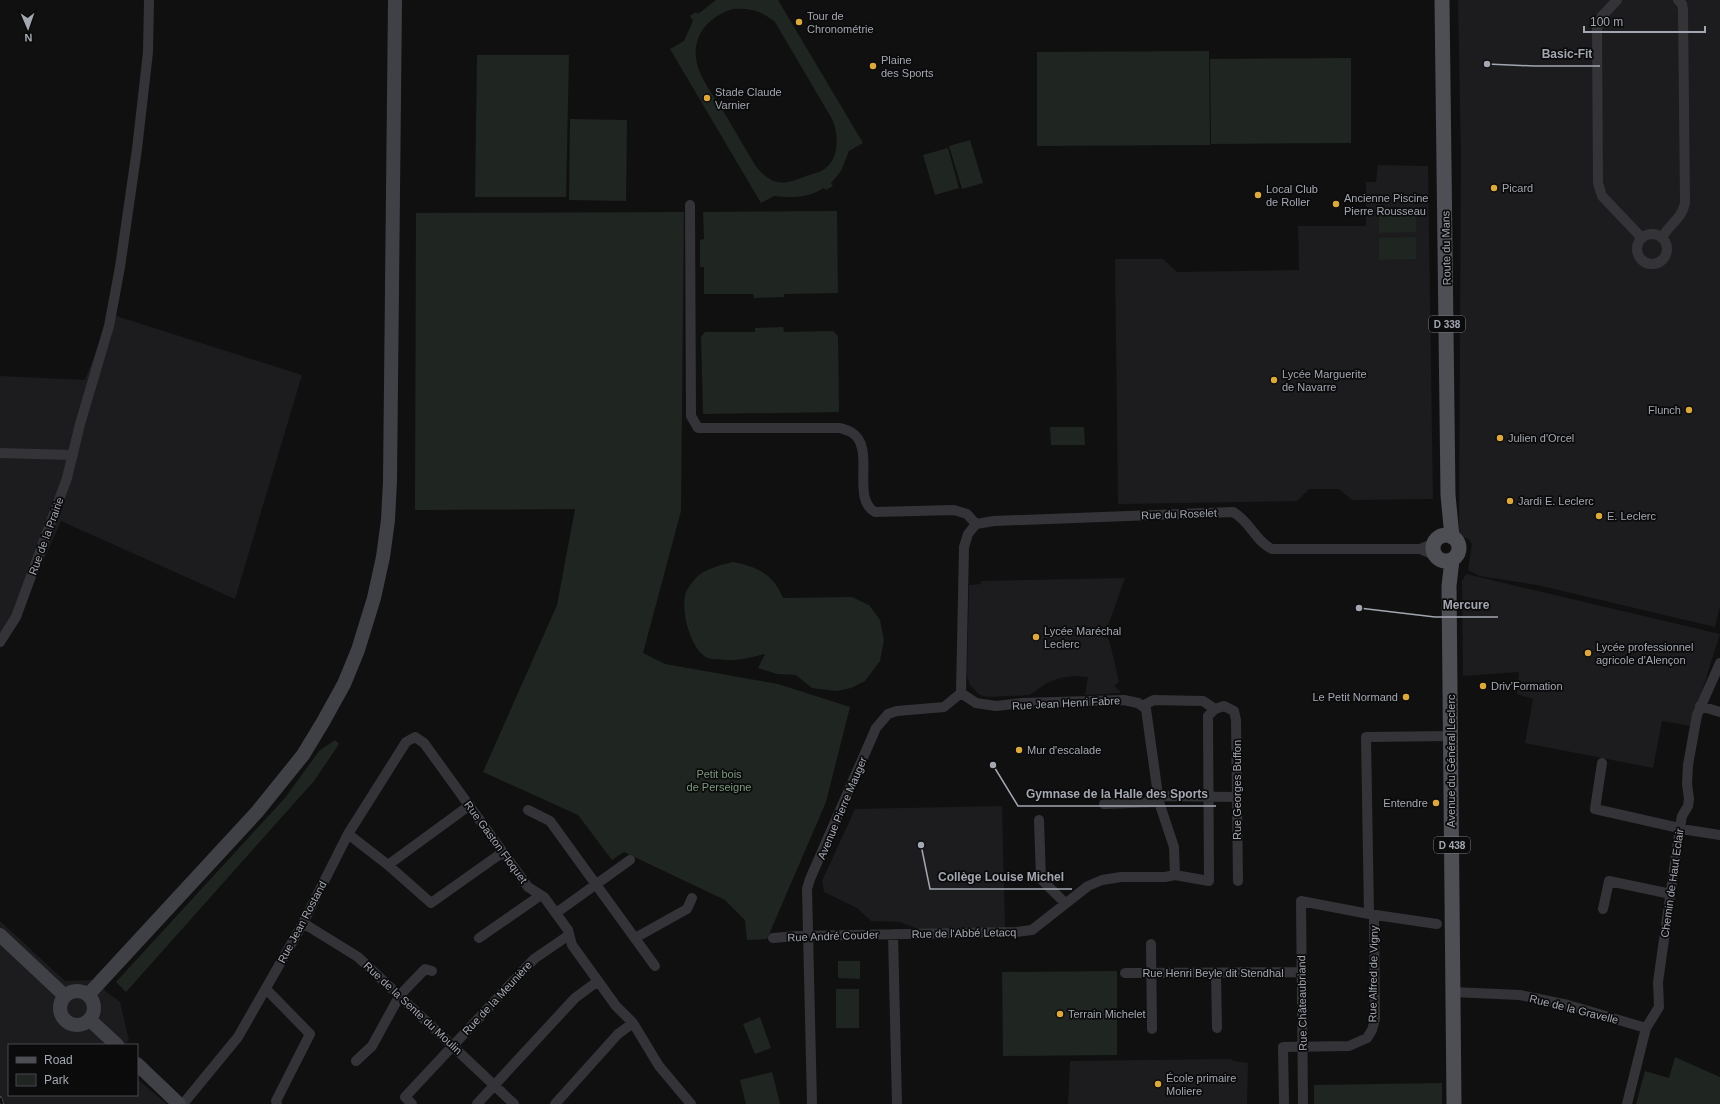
<svg xmlns="http://www.w3.org/2000/svg" width="1720" height="1104" font-family="Arial,sans-serif">
<style>
.built{fill:#1c1c1e}
.green{fill:#1f2520;fill-rule:evenodd}
.lines{fill:none;stroke-linecap:round;stroke-linejoin:round}
.minor{stroke:#343438;stroke-width:10}
.secondary{stroke:#404146;stroke-width:14}
.primary{stroke:#4e4f54;stroke-width:15}
.rail-casing{stroke:#4d4e53;stroke-width:4}
.rail{stroke:#0b0b0c;stroke-width:2.5;stroke-dasharray:8;stroke-linecap:butt}
.poi-dot{fill:#dda93c;stroke:#0b0b0c;stroke-width:1.5}
.labels{text-anchor:middle;dominant-baseline:central;stroke-width:3.5;stroke-linejoin:round;paint-order:stroke}
.shield{fill:#0b0b0c;stroke:#757880;stroke-width:1}
.shield-label{font-size:10px;font-weight:bold;fill:#a3a7b1}
.poi-label{font-size:11px;fill:#a3a7b1;stroke:#0b0b0c;text-anchor:start}
.street-label{font-size:11px;fill:#a3a7b1;stroke:#0b0b0c}
.park-label{font-size:11px;fill:#7b9a7e;stroke:#0b0b0c}
.leader{fill:none;stroke:#a3a7b1;stroke-width:1.5}
.callout-dot{fill:#a3a7b1;stroke:#0b0b0c;stroke-width:1.5}
.callout-label{font-size:12px;text-anchor:middle;font-weight:bold;fill:#a3a7b1;stroke:#0b0b0c;stroke-width:3.5;stroke-linejoin:round;paint-order:stroke}
</style>
<rect width="100%" height="100%" fill="#101011"/>
<path class="built" d="M1458,0H1720V606L1715,627L1537,585L1480,576L1468,570L1472,544L1468,539L1459,535L1461,156Z
M1378,165L1428,166L1433,499L1352,500L1339,489H1309L1297,501L1118,504L1115,259H1163L1177,272L1299,270L1298,226H1366V182H1376Z
M110,314L302,375L235,599L61,521L21,611L0,648V376L85,380Z
M1466,574L1720,634L1691,726L1662,721L1653,768L1525,743L1533,699L1517,694L1519,672L1463,676L1462,581Z
M1125,578L1108,626L1094,631L1095,635L1108,638L1110,643L1119,682L1114,686L1120,691V693L1085,695L1088,677L1075,676L1060,678L1047,683L1029,695L988,697L980,695L970,685L967,676L969,585L981,584V581Z
M1002,806L1005,930L918,929L900,922L871,921L857,908L824,892L822,881L855,809Z
M0,921L65,981L91,980L120,1002L129,1040L124,1045H9V1095H137V1079L167,1104H0Z
M1231,1059L1234,1061L1248,1063L1247,1104H1068L1070,1061Z"/>
<path class="green" d="M716,0H778L863,143L849,151L841,171L831,183L833,186L826,190L824,188C808,198 793,198 774,196L761,203L670,49L684,41L693,21L690,16L696,12L698,14ZM733,9C750,8 762,11 775,22L832,119C839,134 840,160 823,170C818,173 811,174 806,176C783,186 771,186 755,165C744,146 733,128 722,109C714,97 704,83 699,70C688,40 706,17 733,9Z
M1209,51L1210,145L1037,146V52Z
M477,55H569L566,197H475Z
M1351,58V143L1211,144L1210,59Z
M570,119L627,120L626,201L569,200Z
M970,140L983,183L962,189L949,146Z
M948,148L959,188L935,195L923,155Z
M1416,210V232L1379,233V211Z
M837,211L838,293L784,294V297L754,298L753,294H704V267H700V240L704,239L703,212Z
M684,212L681,511L643,653L665,664L778,684L850,707L826,802L767,939L747,940L745,920L725,900L624,852L612,860L578,815L483,772L557,605L575,509L415,510L416,213Z
M1416,237V259L1379,260V238Z
M783,327L784,332L833,331L838,336L839,412L703,414L701,337L705,332H755V328Z
M1050,427H1084L1085,445H1051Z
M733,562C758,567 773,574 783,598L852,597L869,605L880,620L884,640L880,661L865,681L851,688L836,691L812,688L796,675L777,674L758,668L765,654C748,658 735,662 717,659C714,659 710,659 708,658C690,650 680,609 686,592C688,588 692,582 695,579C703,569 721,565 733,562Z
M335,740L339,744L314,781L126,992L116,982L285,798L319,751Z
M838,961H860V979L838,978Z
M1117,971V1055L1003,1056L1002,972Z
M836,989H859V1028H836Z
M760,1017L771,1048L755,1054L743,1024Z
M1675,1057L1720,1077V1104H1636L1645,1071L1669,1078Z
M772,1072L780,1104H746L740,1080Z
M1442,1083V1104H1314V1085Z"/>
<g class="lines">
<path class="minor" d="M1617,0L1602,16L1597,29L1598,183L1602,196L1642,238
M690,205L691,416L698,428H840C843,429 848,430 851,432C877,447 850,498 875,512L954,510L967,514L976,524
M1637 249a15 15 0 1 1 30 0a15 15 0 1 1-30 0Z
M1662,238C1668,225 1682,219 1685,203L1683,10L1682,4L1678,0
M0,453L73,455
M1420,549L1436,556
M0,642L16,617L67,478L80,424L109,326L120,267L137,149L148,52L149,0
M961,693L964,547L968,534L976,524L994,521L1233,512C1250,521 1255,541 1272,549H1420L1435,543
M961,693L976,703L996,706L1023,703L1124,700L1138,703L1146,709L1159,802L1174,847L1175,875
M1142,706L1154,700L1203,701L1215,709
M1700,706L1720,712
M1602,763L1595,809L1688,830L1720,835
M1158,796L1236,797
M1104,804L1159,802
M528,810L550,821L655,966
M1039,820L1041,879L1065,903
M348,834L388,865L431,903L503,852
M388,865L470,805
M1603,909L1609,881L1671,894
M556,913L630,860
M1369,914L1366,737L1451,736
M303,923L358,957L514,1104
M893,934L897,1104
M479,938L541,895
M635,938L687,909L692,898
M773,938L797,936L1016,932L1032,930L1088,886L1102,880L1121,877H1165L1175,875L1209,881L1208,716L1215,709L1224,706L1234,711L1236,720L1238,881
M1151,944L1152,1029
M1125,973L1301,972
M1216,973L1217,1028
M266,989L310,1034L276,1101L277,1104
M1452,992L1520,995L1568,1005L1646,1028
M356,1061L372,1046L400,995L425,969L432,971
M183,1104L238,1037L302,925L348,834L406,742L415,737L424,743L528,887L544,897L568,930L572,945L616,1006L633,1023
M412,1104L405,1097L534,959L569,935
M477,1104L575,998L598,981
M555,1104L618,1034L633,1023L659,1066L691,1104
M812,1104L807,889L810,879L876,728L888,714L897,711L944,707L961,693
M1284,1104L1283,1047L1349,1046L1367,1038L1372,1030L1375,1019L1374,915
M1303,1104L1301,901L1369,914L1437,924
M1627,1104L1646,1028L1659,1007L1658,982L1680,827L1682,816L1688,806L1689,799L1687,784L1688,765L1697,715L1720,663"/>
<path class="secondary" d="M0,935L65,996
M60 1008a17 17 0 1 1 34 0a17 17 0 1 1-34 0Z
M88,995L257,812L303,755L323,722L344,684L358,650L374,598L383,557L388,520L390,481L395,0
M90,1020L117,1045
M137,1064L179,1104"/>
<path class="primary" d="M1442,0L1448,495L1452,537
M1433 548a13 13 0 1 1 26 0a13 13 0 1 1-26 0Z
M1452,560L1449,586L1454,1104"/>
<defs>
<path id="rail" d="M0,1098L2,1104"/>
</defs>
<use href="#rail" class="rail-casing"/>
<use href="#rail" class="rail"/>
</g>
<g class="poi-dot">
<circle cx="799" cy="22" r="4"/>
<circle cx="873" cy="66" r="4"/>
<circle cx="707" cy="98" r="4"/>
<circle cx="1494" cy="188" r="4"/>
<circle cx="1258" cy="195" r="4"/>
<circle cx="1336" cy="204" r="4"/>
<circle cx="1274" cy="380" r="4"/>
<circle cx="1689" cy="410" r="4"/>
<circle cx="1500" cy="438" r="4"/>
<circle cx="1510" cy="501" r="4"/>
<circle cx="1599" cy="516" r="4"/>
<circle cx="1036" cy="637" r="4"/>
<circle cx="1588" cy="653" r="4"/>
<circle cx="1483" cy="686" r="4"/>
<circle cx="1406" cy="697" r="4"/>
<circle cx="1019" cy="750" r="4"/>
<circle cx="1436" cy="803" r="4"/>
<circle cx="1060" cy="1014" r="4"/>
<circle cx="1158" cy="1084" r="4"/>
</g>
<g class="labels">
<g class="shield">
<rect x="1429" y="316" width="36" height="16" rx="3"/>
<rect x="1434" y="837" width="36" height="16" rx="3"/>
</g>
<g class="shield-label">
<text x="1447" y="324">D 338</text>
<text x="1452" y="845">D 438</text>
</g>
<g class="poi-label">
<text x="807" y="16">Tour de<tspan x="807" dy="13">Chronométrie</tspan></text>
<text x="881" y="60">Plaine<tspan x="881" dy="13">des Sports</tspan></text>
<text x="715" y="92">Stade Claude<tspan x="715" dy="13">Varnier</tspan></text>
<text x="1502" y="188">Picard</text>
<text x="1266" y="189">Local Club<tspan x="1266" dy="13">de Roller</tspan></text>
<text x="1344" y="198">Ancienne Piscine<tspan x="1344" dy="13">Pierre Rousseau</tspan></text>
<text x="1282" y="374">Lycée Marguerite<tspan x="1282" dy="13">de Navarre</tspan></text>
<text x="1681" y="410" text-anchor="end">Flunch</text>
<text x="1508" y="438">Julien d'Orcel</text>
<text x="1518" y="501">Jardi E. Leclerc</text>
<text x="1607" y="516">E. Leclerc</text>
<text x="1044" y="631">Lycée Maréchal<tspan x="1044" dy="13">Leclerc</tspan></text>
<text x="1596" y="647">Lycée professionnel<tspan x="1596" dy="13">agricole d'Alençon</tspan></text>
<text x="1491" y="686">Driv’Formation</text>
<text x="1398" y="697" text-anchor="end">Le Petit Normand</text>
<text x="1027" y="750">Mur d'escalade</text>
<text x="1428" y="803" text-anchor="end">Entendre</text>
<text x="1068" y="1014">Terrain Michelet</text>
<text x="1166" y="1078">École primaire<tspan x="1166" dy="13">Moliere</tspan></text>
</g>
<g class="street-label">
<text transform="translate(1446 248) rotate(-91)">Route du Mans</text>
<text transform="translate(1179 514) rotate(-2)">Rue du Roselet</text>
<text transform="translate(46 536) rotate(-70)">Rue de la Prairie</text>
<text transform="translate(1066 703) rotate(-3)">Rue Jean Henri Fabre</text>
<text transform="translate(1451 761) rotate(-90)">Avenue du Général Leclerc</text>
<text transform="translate(1237 790) rotate(-90)">Rue Georges Buffon</text>
<text transform="translate(842 808) rotate(-67)">Avenue Pierre Mauger</text>
<text transform="translate(496 842) rotate(54)">Rue Gaston Floquet</text>
<text transform="translate(1672 883) rotate(-82)">Chemin de Haut Eclair</text>
<text transform="translate(302 922) rotate(-62)">Rue Jean Rostand</text>
<text transform="translate(964 933) rotate(-1)">Rue de l'Abbé Letacq</text>
<text transform="translate(833 936) rotate(-2)">Rue André Couder</text>
<text x="1213" y="973">Rue Henri Beyle dit Stendhal</text>
<text transform="translate(1373 974) rotate(-89)">Rue Alfred de Vigny</text>
<text transform="translate(497 998) rotate(-47)">Rue de la Meunière</text>
<text transform="translate(1302 1003) rotate(-91)">Rue Châteaubriand</text>
<text transform="translate(413 1008) rotate(43)">Rue de la Sente du Moulin</text>
<text transform="translate(1574 1009) rotate(14)">Rue de la Gravelle</text>
</g>
<g class="park-label">
<text x="719" y="774">Petit bois<tspan x="719" dy="13">de Perseigne</tspan></text>
</g>
</g>
<path class="leader" d="M1487 64L1534 66H1600M1359 608L1435 617H1498M993 765L1018 806H1216M921 845L930 889H1072"/>
<g class="callout-dot">
<circle cx="1487" cy="64" r="4"/>
<circle cx="1359" cy="608" r="4"/>
<circle cx="993" cy="765" r="4"/>
<circle cx="921" cy="845" r="4"/>
</g>
<g class="callout-label">
<text x="1567" y="58">Basic-Fit</text>
<text x="1466" y="609">Mercure</text>
<text x="1117" y="798">Gymnase de la Halle des Sports</text>
<text x="1001" y="881">Collège Louise Michel</text>
</g>
<rect x="8" y="1044" width="130" height="52" fill="#0b0b0c" stroke="#48494e"/>
<rect x="16" y="1057" width="20" height="6" fill="#4e4f54" stroke="#48494e"/>
<text x="44" y="1064" font-size="12" fill="#a3a7b1">Road</text>
<rect x="16" y="1074" width="20" height="12" fill="#1f2520" stroke="#48494e"/>
<text x="44" y="1084" font-size="12" fill="#a3a7b1">Park</text>
<g transform="translate(28 28) rotate(178)" stroke="#0b0b0c" stroke-width="3" paint-order="stroke">
<path d="M0-3L7 15L0 10L-7 15Z" fill="#a3a7b1"/>
<text y="-6" font-size="11" font-weight="bold" text-anchor="middle" fill="#a3a7b1">N</text>
</g>
<path d="M1584 26v6h121v-6" fill="none" stroke="#a3a7b1" stroke-width="2"/>
<text x="1590" y="26" font-size="12" fill="#a3a7b1" stroke="#0b0b0c" stroke-width="3" paint-order="stroke">100 m</text>
</svg>
